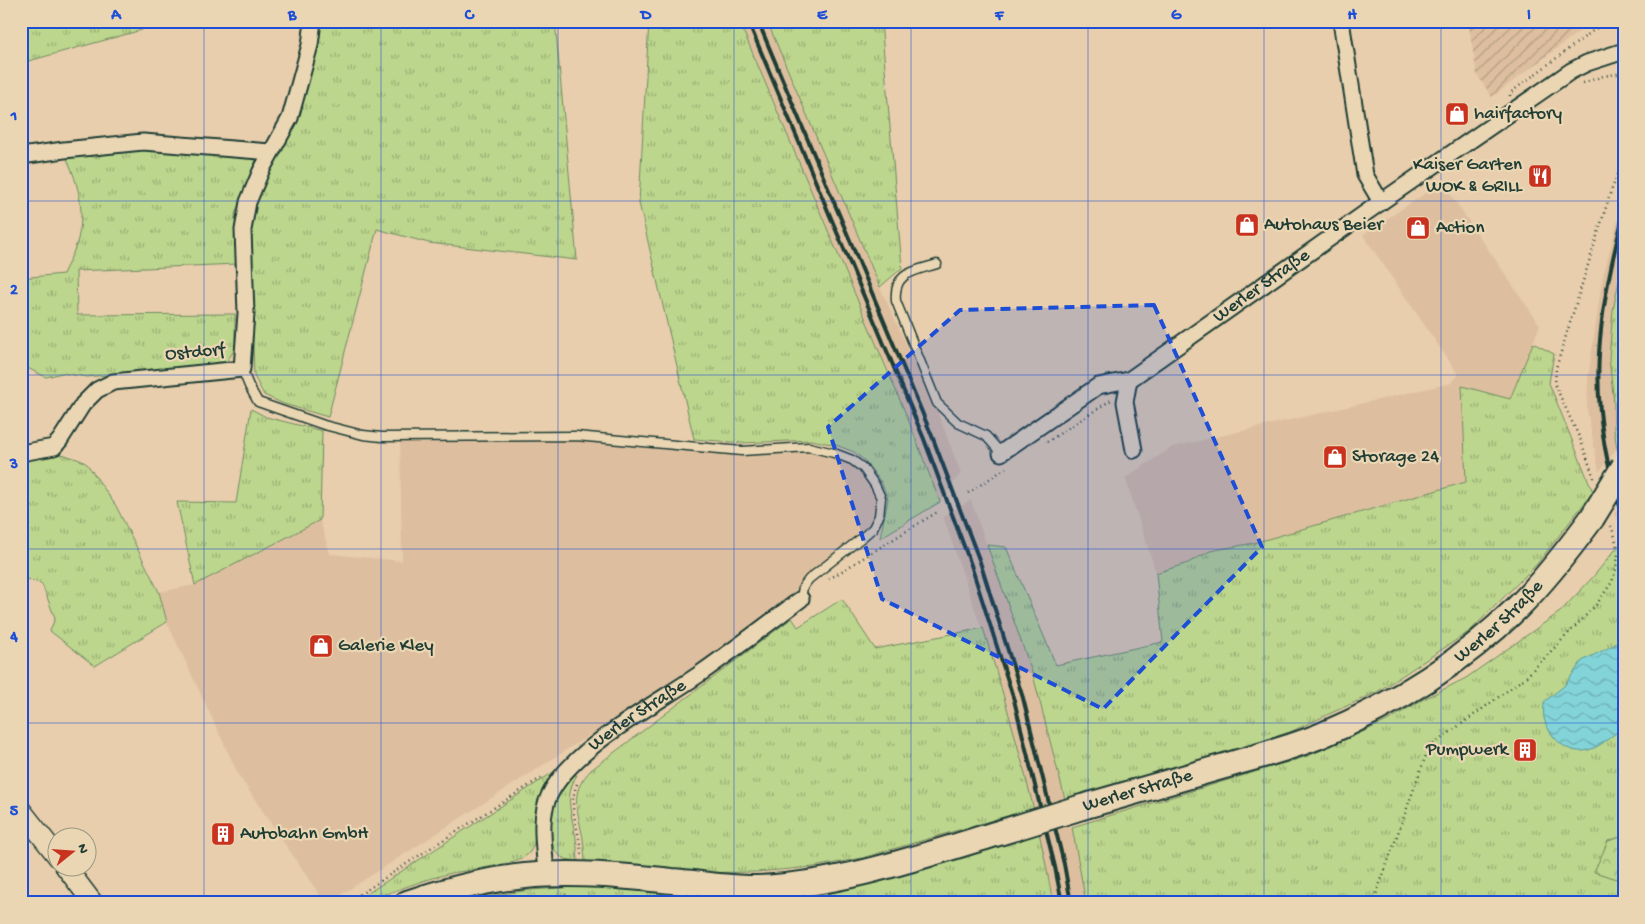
<svg xmlns="http://www.w3.org/2000/svg" width="1645" height="924" font-family="'Gochi Hand',sans-serif">
<style>
.built{fill:#ddbf9f}
.industrial{fill:url(#industrial-furrows)}
.grass{fill:url(#grass-tufts);stroke:#6e8a60}
.forest{fill:url(#forest-crowns);stroke:#6e8a60}
.water{fill:url(#water-waves);stroke:#5b9897}
.lines{fill:none;stroke-linecap:round;stroke-linejoin:round}
.service-casing{stroke:#1f3d34;stroke-width:11}
.minor-casing{stroke:#1f3d34;stroke-width:19}
.tertiary-casing{stroke:#1f3d34;stroke-width:22}
.primary-casing{stroke:#1f3d34;stroke-width:28}
.path{stroke:#1f3d34;stroke-width:2.5;stroke-dasharray:1 4;stroke-linecap:butt}
.service{stroke:#ebd6b4;stroke-width:8}
.minor{stroke:#ebd6b4;stroke-width:15}
.tertiary{stroke:#ebd6b4;stroke-width:19}
.primary{stroke:#ebd6b4;stroke-width:24}
.rail{stroke:#1f3d34;stroke-width:4}
.primary-bridge-casing{stroke:#1f3d34;stroke-width:28;stroke-linecap:butt}
.primary-bridge{stroke:#ebd6b4;stroke-width:24}
.marked{fill:#1d4ed8;fill-opacity:0.2;stroke:#1d4ed8;stroke-width:4;stroke-dasharray:10 6;stroke-linejoin:round}
.grid{fill:none;stroke:#1d4ed8;stroke-width:1;stroke-opacity:0.55}
.labels{text-anchor:middle;dominant-baseline:central;stroke-width:4.5;stroke-linejoin:round;paint-order:stroke}
.poi-label{font-size:19px;fill:#1f3d34;stroke:#ebd6b4;text-anchor:start}
.street-label{font-size:19px;fill:#1f3d34;stroke:#ebd6b4}
.neatline{fill:none;stroke:#1d4ed8;stroke-width:2}
.grid-label{font-size:16px;text-anchor:middle;font-weight:bold;fill:#1d4ed8}
</style>
<defs>
<pattern id="industrial-furrows" width="10" height="10" patternUnits="userSpaceOnUse" patternTransform="scale(1.25)"><rect width="10" height="10" fill="#ddbf9f"/><path d="M-1 1l2-2M0 10L10 0M9 11l2-2" fill="none" stroke="#b39c82"/></pattern>
<pattern id="grass-tufts" width="24" height="20" patternUnits="userSpaceOnUse" patternTransform="scale(1.25)"><rect width="24" height="20" fill="#bdd68d"/><path d="M3 7l-1-3M5 7V3M7 7l1-3M15 17l-1-3M17 17v-4M19 17l1-3" fill="none" stroke="#99af74"/></pattern>
<pattern id="forest-crowns" width="20" height="18" patternUnits="userSpaceOnUse" patternTransform="scale(1.25)"><rect width="20" height="18" fill="#bdd68d"/><path d="M2 6a3 3 0 1 1 6 0M12 15a3 3 0 1 1 6 0" fill="none" stroke="#99af74"/></pattern>
<pattern id="water-waves" width="16" height="10" patternUnits="userSpaceOnUse" patternTransform="scale(1.25)"><rect width="16" height="10" fill="#83d4d9"/><path d="M0 5q4-4 8 0t8 0" fill="none" stroke="#6badb1"/></pattern>
</defs>
<rect width="100%" height="100%" fill="#e8ceac"/>
<filter id="ink" filterUnits="userSpaceOnUse"><feTurbulence type="fractalNoise" baseFrequency=".02" numOctaves="2"/><feDisplacementMap in="SourceGraphic" scale="10" xChannelSelector="R" yChannelSelector="G"/><feConvolveMatrix kernelMatrix="1 2 1 2 8 2 1 2 1" color-interpolation-filters="sRGB"/></filter>
<g filter="url(#ink)">
<path class="built" d="M739,21H767L880,287L938,413L961,473L940,502L908,419Z
M1442,182L1540,325L1510,399L1462,387L1466,482L1254,543L1210,551L1188,563L1156,573L1125,478L1172,447L1451,383L1458,374L1363,235Z
M1624,197V256L1613,310L1609,358L1614,403V430L1617,448L1599,472L1587,410L1588,379L1602,280Z
M576,436L712,448L809,447L863,468L881,498L873,528L809,579L801,599L428,839L328,903H325L239,776L167,622L159,592L195,585L320,520L330,554L402,561L400,437Z
M971,500L1033,675L1066,803L1034,811L998,677L943,517Z
M1624,500V529L1614,514Z
M1072,827L1086,903H1053L1037,829Z"/>
<path class="industrial" d="M1468,21H1593L1492,97L1477,75Z"/>
<path class="grass" d="M21,21H140L142,30L21,63Z
M318,21H555L577,260L429,243L377,229L328,417L284,404L264,395L254,376L249,231L253,204L267,177L277,155Z
M649,21H739L908,419L940,502L880,538L888,499L881,482L865,461L854,452L836,445L811,440L743,443L694,439L639,203Z
M767,21H881L902,268L880,287Z
M144,147L257,157L235,214L237,264L76,271L77,315L235,314V349L227,361L196,366L87,377L62,373L46,377L21,365V278L63,274C69,261 77,247 79,234C85,208 77,179 65,155Z
M1624,256V471L1617,448L1614,430V403L1609,358L1613,310Z
M1533,343L1554,354L1549,383L1593,492L1537,564L1470,631L1377,692L1290,732L1066,803L1033,675L987,545L1006,547L1056,665L1163,642L1156,573L1188,563L1210,551L1254,543L1466,482L1462,386L1510,399Z
M251,409L266,417L322,431L320,520L195,585L177,502L236,503Z
M62,454L80,460L87,464L116,506L159,592L167,622L95,666L50,631L55,618L42,584L21,577V461Z
M1624,539V836L1608,841L1595,872L1624,881V903H1086L1072,827L1308,756L1387,721L1422,700L1466,678L1560,612L1593,577Z
M842,599L875,649L983,628C1011,718 1037,810 1053,903H459L477,898L530,890L590,886L670,890L754,897L1020,832L1017,813L862,858L813,867L757,872L671,873L585,861C584,851 584,839 581,829C576,803 571,791 591,770L792,618L798,627Z
M555,771C545,785 537,798 535,816C534,828 538,842 529,853C521,864 468,870 452,873C430,878 408,886 386,894C372,899 368,903 353,903Z
M574,775H577C565,794 570,808 574,829C577,839 577,850 578,861C573,860 567,860 563,858C544,848 551,812 558,797C562,788 568,782 574,775Z"/>
<path class="forest" d="M1624,836V881L1594,872L1608,841Z"/>
<path class="water" d="M1624,640V727C1612,735 1598,750 1583,751C1565,753 1548,735 1544,718C1543,713 1544,706 1544,702L1564,686L1582,661Z"/>
<g class="lines">
<defs>
<path id="service" d="M937,264C915,271 893,272 896,301L937,403L958,423L986,436L1001,453
M242,369L249,386L258,402L324,425L363,435L382,437L576,436L742,451L809,447L834,453L852,460L863,468L875,485L881,498L879,516L873,528L864,536L809,579L803,587L801,599"/>
<g id="minor">
<path d="M1341,21L1365,175L1381,202"/>
<path d="M21,156L64,150L143,142L271,152"/>
<path d="M1129,380L1125,402L1134,450"/>
<path d="M21,453L54,447L60,440L83,404L97,390L113,382L242,369L246,313L243,230L248,202L261,171L290,118L310,45L313,21"/>
<path id="s1" d="M1001,453L1098,386L1129,380L1381,202L1571,71L1587,63L1624,51"/>
<path id="s2" d="M546,875C545,850 538,819 549,796C571,748 657,704 701,673C735,649 768,624 801,599"/>
</g>
<path id="tertiary" d="M21,810L58,857
M65,866L93,903"/>
<g id="primary">
<path id="s3" d="M1082,807C1131,793 1179,779 1228,765C1259,756 1291,748 1322,735C1393,705 1462,662 1517,608C1545,580 1569,549 1592,518"/>
<path d="M407,903C445,890 485,880 525,876C573,871 623,876 672,881C700,883 730,889 758,888C847,884 931,853 1015,828"/>
</g>
</defs>
<use href="#service" class="service-casing"/>
<use href="#minor" class="minor-casing"/>
<use href="#tertiary" class="tertiary-casing"/>
<use href="#primary" class="primary-casing"/>
<path class="path" d="M1583,83L1603,76L1624,73
M1510,96V93L1606,21
M1047,442L1111,400
M1594,478L1581,441L1555,385L1556,368L1611,191L1624,159
M968,493L1006,468
M829,579L939,511
M577,784C566,809 581,830 581,856
M347,903L429,849L544,776
M506,903L569,895
M1373,903L1426,755L1434,744L1526,677L1596,605L1612,582L1616,569L1618,554L1615,537L1611,526"/>
<use href="#service" class="service"/>
<use href="#minor" class="minor"/>
<use href="#tertiary" class="tertiary"/>
<use href="#primary" class="primary"/>
<path class="rail" d="M748,21L924,439L971,565L1014,700L1055,867L1062,903
M758,21L932,436L980,562L1023,698L1064,864L1071,903
M1624,213C1595,322 1585,409 1624,518"/>
<defs>
<path id="primary-bridge" d="M1592,518L1624,466
M1015,828L1082,807"/>
</defs>
<use href="#primary-bridge" class="primary-bridge-casing"/>
<use href="#primary-bridge" class="primary-bridge"/>
</g>
</g>
<path class="marked" d="M1154,305L1262,547L1103,709L882,599L828,427L960,310Z"/>
<path class="grid" d="M204,21V903M381,21V903M558,21V903M734,21V903M911,21V903M1088,21V903M1264,21V903M1441,21V903M21,201H1624M21,375H1624M21,549H1624M21,723H1624"/>
<defs>
<symbol id="shop-square" viewBox="-11 -11 22 22"><rect x="-9" y="-9" width="18" height="18" rx="4" fill="#c8321e" stroke="#ebd6b4"/><path d="M-5-2.5h2.3a2.7 3.5 0 0 1 5.4 0H5L5.5 6h-11ZM-1.5-2.5h3a1.5 2.3 0 0 0-3 0Z" fill="#fff"/></symbol>
<symbol id="restaurant-square" viewBox="-11 -11 22 22"><rect x="-9" y="-9" width="18" height="18" rx="4" fill="#c8321e" stroke="#ebd6b4"/><path d="M-5-6h1v4h1v-4h1v4h1v-4h1v5L-1.5 .5V6h-2V.5L-5-1ZM5-6V6H3V1.5H1.5Q1.5-4 5-6Z" fill="#fff"/></symbol>
<symbol id="building-square" viewBox="-11 -11 22 22"><rect x="-9" y="-9" width="18" height="18" rx="4" fill="#c8321e" stroke="#ebd6b4"/><path d="M-4-6H4V6H1V3H-1V6H-4ZM-2.5-4.3h1.7v1.8h-1.7ZM.8-4.3h1.7v1.8H.8ZM-2.5-1h1.7V.8h-1.7ZM.8-1h1.7V.8H.8Z" fill="#fff"/></symbol>
</defs>
<g fill-rule="evenodd">
<use href="#shop-square" x="1443" y="100" width="28" height="28"/>
<use href="#restaurant-square" x="1526" y="162" width="28" height="28"/>
<use href="#shop-square" x="1233" y="211" width="28" height="28"/>
<use href="#shop-square" x="1404" y="214" width="28" height="28"/>
<use href="#shop-square" x="1321" y="443" width="28" height="28"/>
<use href="#shop-square" x="307" y="632" width="28" height="28"/>
<use href="#building-square" x="1511" y="736" width="28" height="28"/>
<use href="#building-square" x="209" y="820" width="28" height="28"/>
</g>
<g class="labels">
<g class="poi-label">
<text x="1474" y="114">hairfactory</text>
<text x="1522" y="165" text-anchor="end">Kaiser Garten<tspan x="1522" dy="22">WOK &amp; GRILL</tspan></text>
<text x="1264" y="225">Autohaus Beier</text>
<text x="1436" y="228">Action</text>
<text x="1352" y="457">Storage 24</text>
<text x="338" y="646">Galerie Kley</text>
<text x="1508" y="750" text-anchor="end">Pumpwerk</text>
<text x="240" y="834">Autobahn GmbH</text>
</g>
<g class="street-label">
<text stroke="none"><textPath href="#s1" startOffset="312">Werler Straße</textPath></text>
<text transform="translate(195 353) rotate(-5)">Ostdorf</text>
<text stroke="none"><textPath href="#s3" startOffset="462">Werler Straße</textPath></text>
<text stroke="none"><textPath href="#s2" startOffset="201">Werler Straße</textPath></text>
<text stroke="none"><textPath href="#s3" startOffset="58">Werler Straße</textPath></text>
</g>
</g>
<rect width="1645" height="924" fill="none" stroke="#ebd6b4" stroke-width="55"/>
<g transform="translate(72 852) rotate(73)"><circle r="24" fill="#ebd6b4" stroke="#999981"/>
<path d="M0-4L9 19L0 12L-9 19Z" fill="#c8321e"/>
<text y="-8" font-size="14" font-weight="bold" text-anchor="middle" fill="#1f3d34">N</text>
</g>
<rect x="28" y="28" width="1590" height="868" class="neatline"/>
<g class="grid-label">
<text x="116" y="19">A</text>
<text x="292" y="19">B</text>
<text x="469" y="19">C</text>
<text x="646" y="19">D</text>
<text x="822" y="19">E</text>
<text x="999" y="19">F</text>
<text x="1176" y="19">G</text>
<text x="1352" y="19">H</text>
<text x="1529" y="19">I</text>
<text x="14" y="120">1</text>
<text x="14" y="294">2</text>
<text x="14" y="468">3</text>
<text x="14" y="641">4</text>
<text x="14" y="815">5</text>
</g>
</svg>
